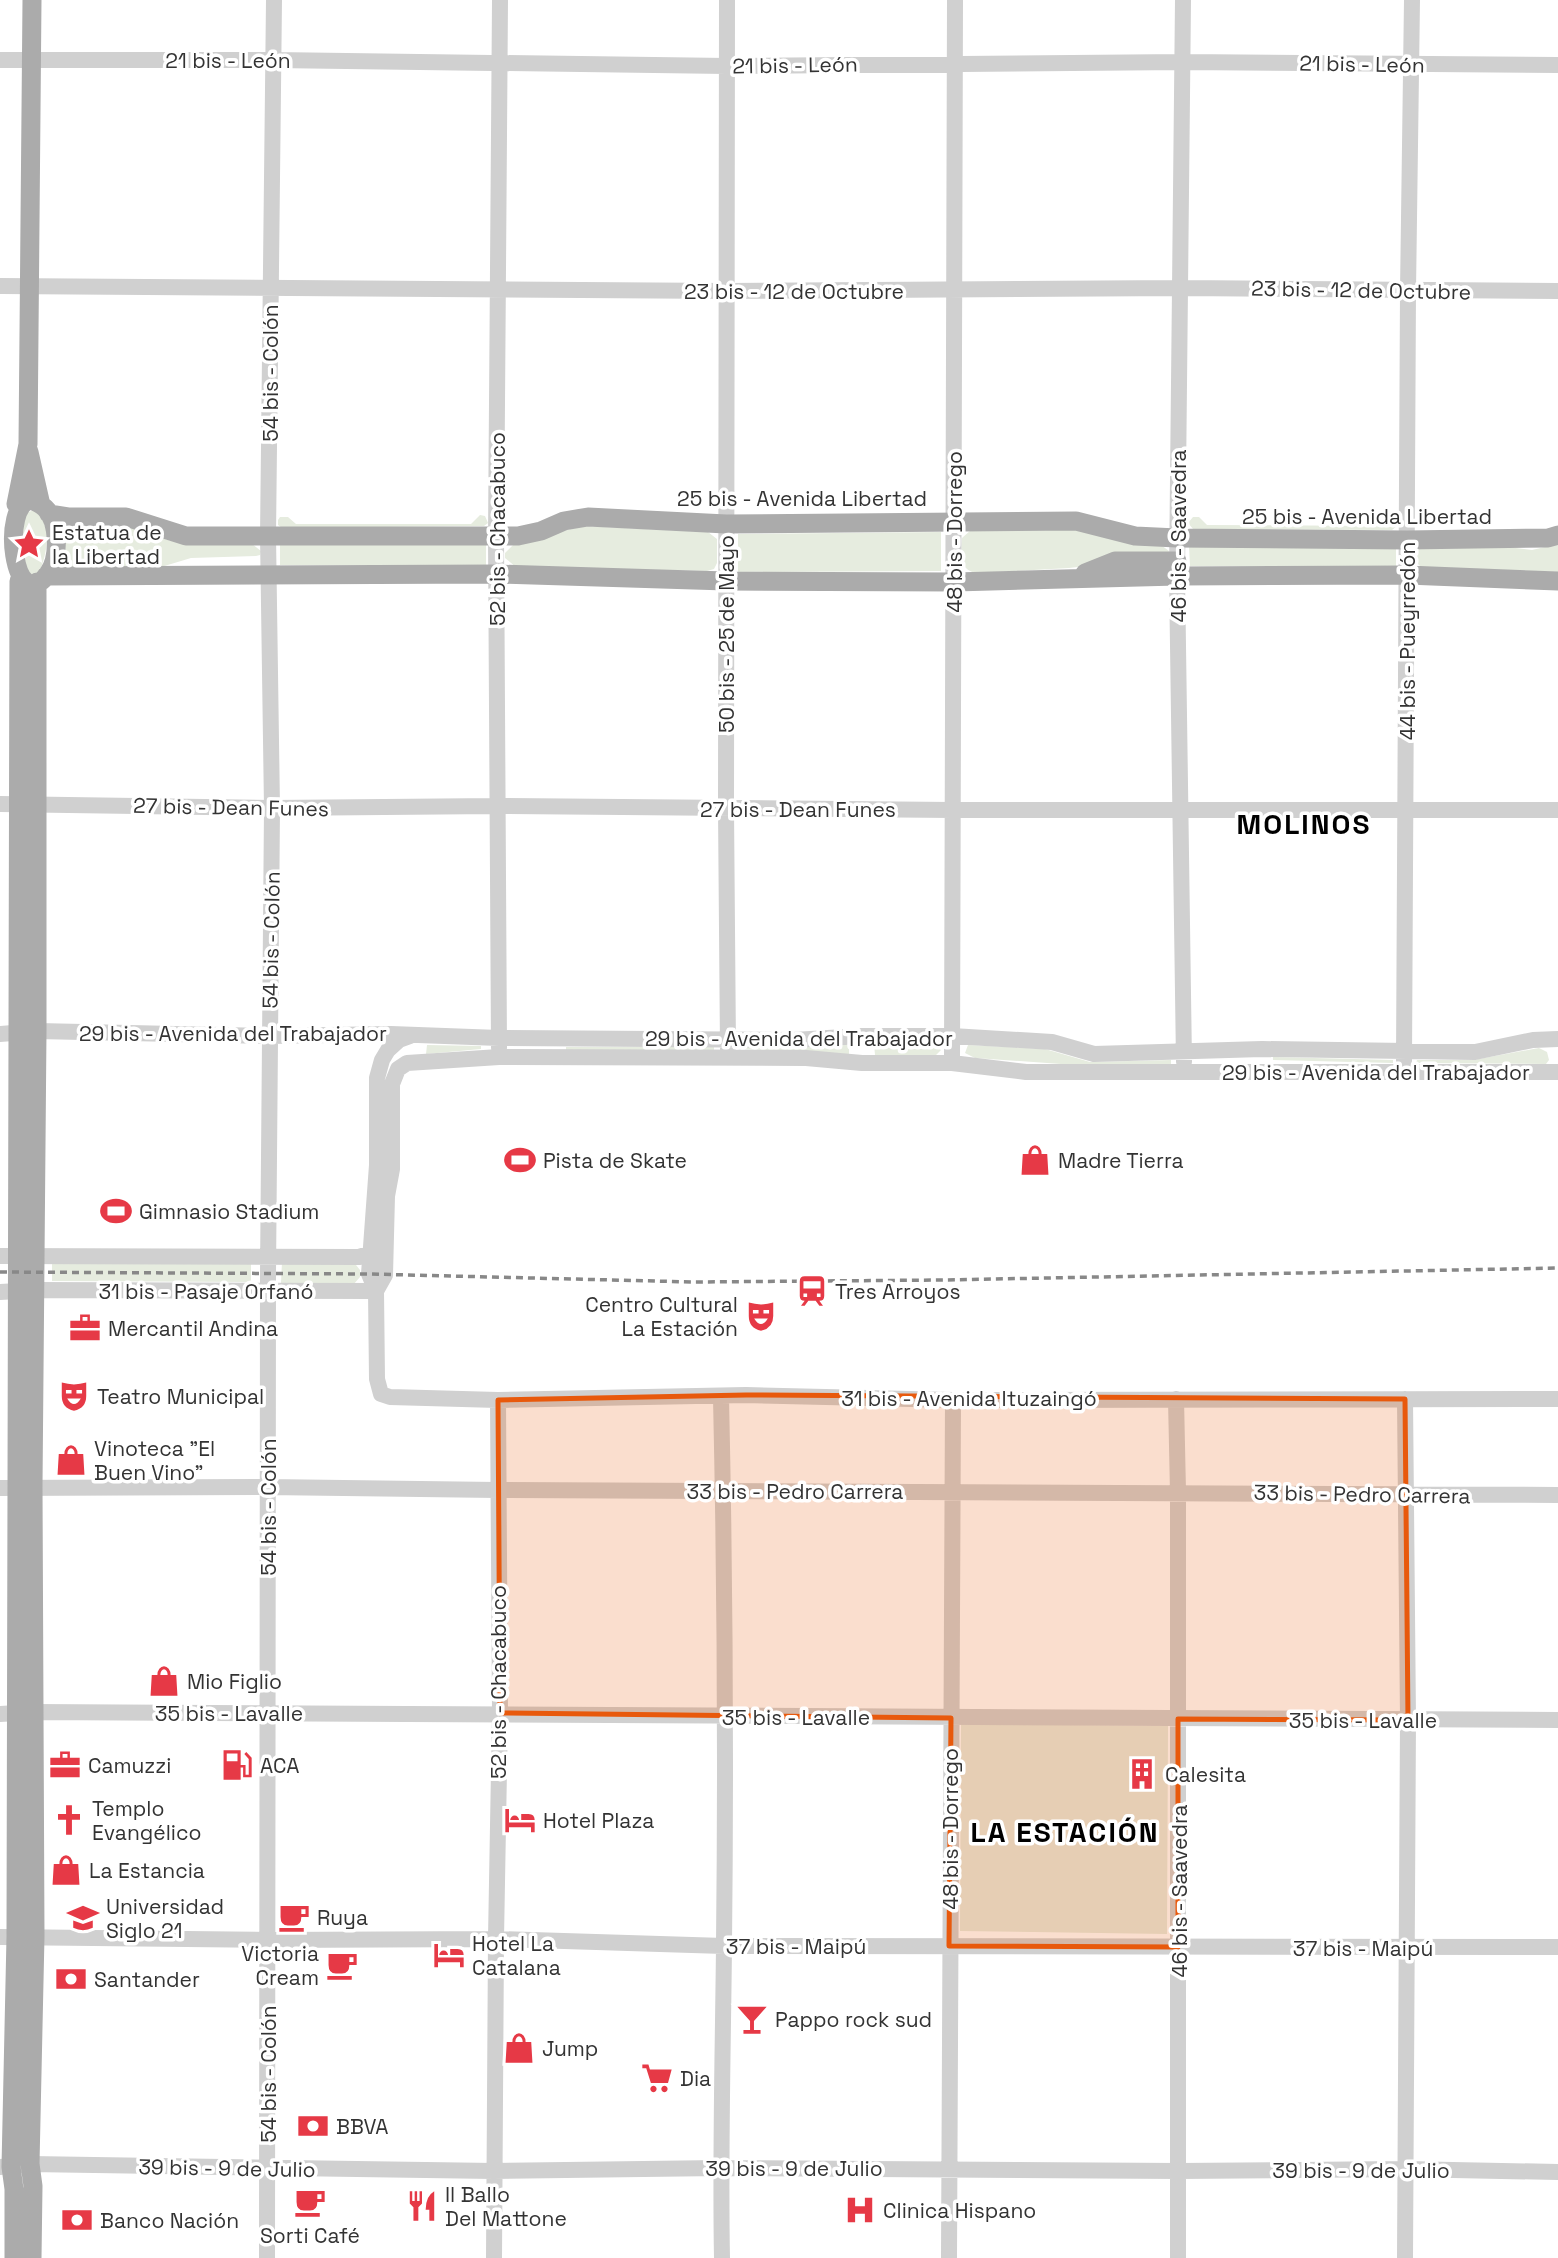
<svg xmlns="http://www.w3.org/2000/svg" width="1558" height="2258" font-family="'Space Grotesk',sans-serif">
<style>
.green{fill:#e6ecdf}
.lines{fill:none;stroke-linecap:round;stroke-linejoin:round}
.minor{stroke:#d0d0d0;stroke-width:16}
.major{stroke:#ababab;stroke-width:19}
.rail{stroke:#888;stroke-width:3.5;stroke-dasharray:7 5;stroke-linecap:butt}
.marked{fill:#e8590c;fill-opacity:0.2;stroke:#e8590c;stroke-width:5;stroke-linejoin:round}
.labels{text-anchor:middle;dominant-baseline:central;stroke-width:7;stroke-linejoin:round;paint-order:stroke}
.street-label{font-size:21px;fill:#333;stroke:#fff}
.poi-label{font-size:21px;fill:#333;stroke:#fff;text-anchor:start}
.district-label{font-size:28px;font-weight:bold;letter-spacing:2px;fill:#000;stroke:#fff}
</style>
<rect width="100%" height="100%" fill="#fff"/>
<path class="green" d="M35,510C53,526 47,554 39,573L22,576L18,515Z
M480,515L485,516L488,523L484,526L282,528L278,525V520L280,517H288L296,524H471Z
M1193,517H1199L1207,525L1382,526L1391,518H1394L1398,525L1392,530L1193,529L1188,523Z
M64,525H123L171,541L252,544L261,551L260,555L256,556L191,558L161,567L73,569L62,562Z
M582,526L708,532L717,539V563L714,569L707,571L516,567L505,558V553L514,544Z
M1071,527L1161,545L1169,551L1168,556L1069,568L979,573C958,572 961,554 962,538L971,530Z
M941,532V571L738,572V534Z
M280,544L486,545V565H280Z
M1558,544V572L1421,567L1417,563L1415,556L1419,549L1507,547L1532,550Z
M1189,546L1396,547V567L1190,566Z
M874,1044H935L941,1050L936,1055H875Z
M427,1045L481,1046V1049L426,1054Z
M849,1045V1055L805,1051L738,1049L739,1047Z
M968,1045L1045,1049L1090,1062L1171,1060V1064H1061L975,1058L965,1053Z
M566,1047H714V1050H566Z
M1539,1048L1547,1052L1549,1060L1546,1064L1416,1063L1417,1060H1473Z
M1273,1057L1393,1060V1063L1273,1060Z
M52,1260L251,1261V1282L52,1281Z
M282,1262L356,1265L360,1270V1277L353,1285L281,1283Z
M961,1724L1168,1726L1167,1934L960,1931Z"/>
<g class="lines">
<path class="minor" d="M727,0L726,809L728,1049
M1183,0L1177,576L1184,1062
M0,60H274L727,66L1183,62L1558,65
M0,286L728,291L1182,288L1558,291
M0,804L272,808L496,806L952,810H1558
M0,1034L37,1031L269,1036L391,1034L499,1038L793,1040L862,1036H952L1052,1042L1094,1054L1262,1049L1475,1052L1533,1040L1558,1039
M410,1036L399,1040L388,1050L382,1060L377,1078V1165L369,1274L376,1291L377,1379L381,1394L390,1397L498,1400L746,1395L953,1400L1558,1399
M499,1048L496,537L500,0
M1404,1061L1408,291L1412,0
M952,1063L955,0
M0,1256L359,1257L378,1251
M376,1291L385,1275L387,1196L392,1169V1084L398,1069L407,1063L499,1057L806,1058L862,1063H952L1026,1072H1558
M0,1292L35,1290L376,1291
M721,1397C725,1580 726,1762 724,1945C723,2049 720,2153 722,2258
M1176,1399L1178,1492V2258
M0,1488L267,1487L497,1490L1558,1495
M0,1714L33,1712L1558,1720
M0,1937L268,1940L496,1939L724,1946L1558,1947
M0,2167L30,2164L494,2171L720,2168L1179,2171L1404,2169L1558,2172
M267,2258L268,1274L272,808L268,536L274,0
M494,2258L496,1939L500,1713L498,1400
M949,2258L953,1400
M1405,2258L1408,1720L1405,1399"/>
<path class="major" d="M29,452L41,505
M31,500C35,502 41,504 45,508C59,521 60,558 48,574C13,620 0,503 31,500Z
M16,504L28,444L32,0
M49,514L68,517H126L186,536H518L541,531L564,521L588,517L726,524L1076,521L1135,536L1177,538L1407,540L1548,538L1558,535
M1085,573L1115,561H1177
M46,576L497,574L726,581L955,582L1177,576L1407,575L1558,581
M14,2258V2189L11,2167L16,1937L19,581
M32,2258L33,2186L30,2164L35,1936L33,1486L37,1031V582"/>
<path class="rail" d="M0,1272L369,1274L694,1282L944,1280L1558,1268"/>
</g>
<path class="marked" d="M746,1395L1405,1399L1408,1720L1178,1719V1947L949,1946L951,1718L500,1713L498,1400Z"/>
<defs>
<symbol id="sight-bare" viewBox="-9 -9 18 18"><path d="M0-6L1.8-2.2L6-1.7L2.9 1.2L3.7 5.4L0 3.3L-3.7 5.4L-2.9 1.2L-6-1.7L-1.8-2.2Z" fill="#e63946" stroke="#fff" stroke-width="2.5" paint-order="stroke"/></symbol>
<symbol id="stadium-bare" viewBox="-9 -9 18 18"><path d="M0-5a6.5 5 0 1 0 0 10a6.5 5 0 1 0 0-10ZM-3.5-1.8h7v3.6h-7Z" fill="#e63946" stroke="#fff" stroke-width="2.5" paint-order="stroke"/></symbol>
<symbol id="shop-bare" viewBox="-9 -9 18 18"><path d="M-5-2.5h2.3a2.7 3.5 0 0 1 5.4 0H5L5.5 6h-11ZM-1.5-2.5h3a1.5 2.3 0 0 0-3 0Z" fill="#e63946" stroke="#fff" stroke-width="2.5" paint-order="stroke"/></symbol>
<symbol id="station-bare" viewBox="-9 -9 18 18"><path d="M-3-6H3Q5-6 5-4V2Q5 4 3 4L4.5 6H3L1.5 4h-3L-3 6H-4.5L-3 4Q-5 4-5 2V-4Q-5-6-3-6ZM-3.5-4v3h7v-3ZM-3.5 1v1.5H-2V1ZM2 1v1.5H3.5V1Z" fill="#e63946" stroke="#fff" stroke-width="2.5" paint-order="stroke"/></symbol>
<symbol id="theatre-bare" viewBox="-9 -9 18 18"><path d="M-5-5.5Q0-4 5-5.5V0Q5 5 0 6Q-5 5-5 0ZM-3.3-2.5H-1v1.5H-3.3ZM1-2.5H3.3v1.5H1ZM-2.8 1Q0 5.5 2.8 1Z" fill="#e63946" stroke="#fff" stroke-width="2.5" paint-order="stroke"/></symbol>
<symbol id="office-bare" viewBox="-9 -9 18 18"><path d="M-6-3h4V-5.5h4V-3h4V5H-6ZM-1-4.5V-3h2v-1.5ZM-6 0V1H6V0Z" fill="#e63946" stroke="#fff" stroke-width="2.5" paint-order="stroke"/></symbol>
<symbol id="fuel-bare" viewBox="-9 -9 18 18"><path d="M-5.5-6h7V0h2V4h1.3V-2.5L3-4.5l.8-.8L6-3V5H2.5V1h-1V6h-7ZM-4.2-4.7v3.2H.2V-4.7Z" fill="#e63946" stroke="#fff" stroke-width="2.5" paint-order="stroke"/></symbol>
<symbol id="building-bare" viewBox="-9 -9 18 18"><path d="M-4-6H4V6H1V3H-1V6H-4ZM-2.5-4.3h1.7v1.8h-1.7ZM.8-4.3h1.7v1.8H.8ZM-2.5-1h1.7V.8h-1.7ZM.8-1h1.7V.8H.8Z" fill="#e63946" stroke="#fff" stroke-width="2.5" paint-order="stroke"/></symbol>
<symbol id="church-bare" viewBox="-9 -9 18 18"><path d="M-1.2-6h2.4v3.5h3.3v2.4h-3.3V6h-2.4V-.1h-3.3v-2.4h3.3Z" fill="#e63946" stroke="#fff" stroke-width="2.5" paint-order="stroke"/></symbol>
<symbol id="hotel-bare" viewBox="-9 -9 18 18"><path d="M-6-4.5h1.5V1H6V5H4.5V3h-9V5H-6ZM-4 0a1.8 1.8 0 1 1 3.6 0ZM.5 0V-2.5h3Q6-2.5 6 0Z" fill="#e63946" stroke="#fff" stroke-width="2.5" paint-order="stroke"/></symbol>
<symbol id="cafe-bare" viewBox="-9 -9 18 18"><path d="M-5.5-4.5H6V0H3Q3 3.5 0 3.5H-2.5Q-5.5 3.5-5.5 0ZM3-3.2v2h1.7v-2ZM-6 4.5H4V6H-6Z" fill="#e63946" stroke="#fff" stroke-width="2.5" paint-order="stroke"/></symbol>
<symbol id="university-bare" viewBox="-9 -9 18 18"><path d="M0-5L7-2L0 1L-7-2ZM-4 1L0 2.5L4 1V4Q0 6-4 4Z" fill="#e63946" stroke="#fff" stroke-width="2.5" paint-order="stroke"/></symbol>
<symbol id="bank-bare" viewBox="-9 -9 18 18"><path d="M-6-4H6V4H-6ZM0-2.3a2.3 2.3 0 1 0 0 4.6a2.3 2.3 0 1 0 0-4.6Z" fill="#e63946" stroke="#fff" stroke-width="2.5" paint-order="stroke"/></symbol>
<symbol id="bar-bare" viewBox="-9 -9 18 18"><path d="M-6-5H6L.8 .8V4.5H3.5V6h-7V4.5H-.8V.8Z" fill="#e63946" stroke="#fff" stroke-width="2.5" paint-order="stroke"/></symbol>
<symbol id="supermarket-bare" viewBox="-9 -9 18 18"><path d="M-6-5.5h2.5l.6 2H6L4.5 2H-2.5L-4.4-4H-6ZM-1.5 3.2a1.3 1.3 0 1 0 .1 0ZM3 3.2a1.3 1.3 0 1 0 .1 0Z" fill="#e63946" stroke="#fff" stroke-width="2.5" paint-order="stroke"/></symbol>
<symbol id="restaurant-bare" viewBox="-9 -9 18 18"><path d="M-5-6h1v4h1v-4h1v4h1v-4h1v5L-1.5 .5V6h-2V.5L-5-1ZM5-6V6H3V1.5H1.5Q1.5-4 5-6Z" fill="#e63946" stroke="#fff" stroke-width="2.5" paint-order="stroke"/></symbol>
<symbol id="hospital-bare" viewBox="-9 -9 18 18"><path d="M-5-5h3v3.5h4V-5h3V5h-3V1.5h-4V5h-3Z" fill="#e63946" stroke="#fff" stroke-width="2.5" paint-order="stroke"/></symbol>
</defs>
<g fill-rule="evenodd">
<use href="#sight-bare" x="7" y="522" width="44" height="44"/>
<use href="#stadium-bare" x="498" y="1138" width="44" height="44"/>
<use href="#shop-bare" x="1013" y="1138" width="44" height="44"/>
<use href="#stadium-bare" x="94" y="1189" width="44" height="44"/>
<use href="#station-bare" x="790" y="1269" width="44" height="44"/>
<use href="#theatre-bare" x="739" y="1294" width="44" height="44"/>
<use href="#office-bare" x="63" y="1306" width="44" height="44"/>
<use href="#theatre-bare" x="52" y="1374" width="44" height="44"/>
<use href="#shop-bare" x="49" y="1438" width="44" height="44"/>
<use href="#shop-bare" x="142" y="1659" width="44" height="44"/>
<use href="#office-bare" x="43" y="1743" width="44" height="44"/>
<use href="#fuel-bare" x="215" y="1743" width="44" height="44"/>
<use href="#building-bare" x="1120" y="1752" width="44" height="44"/>
<use href="#church-bare" x="47" y="1798" width="44" height="44"/>
<use href="#hotel-bare" x="498" y="1798" width="44" height="44"/>
<use href="#shop-bare" x="44" y="1848" width="44" height="44"/>
<use href="#cafe-bare" x="272" y="1895" width="44" height="44"/>
<use href="#university-bare" x="61" y="1896" width="44" height="44"/>
<use href="#hotel-bare" x="427" y="1933" width="44" height="44"/>
<use href="#cafe-bare" x="320" y="1943" width="44" height="44"/>
<use href="#bank-bare" x="49" y="1957" width="44" height="44"/>
<use href="#bar-bare" x="730" y="1997" width="44" height="44"/>
<use href="#shop-bare" x="497" y="2026" width="44" height="44"/>
<use href="#supermarket-bare" x="635" y="2056" width="44" height="44"/>
<use href="#bank-bare" x="291" y="2104" width="44" height="44"/>
<use href="#cafe-bare" x="288" y="2180" width="44" height="44"/>
<use href="#restaurant-bare" x="400" y="2184" width="44" height="44"/>
<use href="#hospital-bare" x="838" y="2188" width="44" height="44"/>
<use href="#bank-bare" x="55" y="2198" width="44" height="44"/>
</g>
<g class="labels">
<g class="street-label">
<text x="228" y="60">21 bis - León</text>
<text transform="translate(1362 64) rotate(1)">21 bis - León</text>
<text transform="translate(795 65) rotate(-1)">21 bis - León</text>
<text transform="translate(1361 290) rotate(1)">23 bis - 12 de Octubre</text>
<text x="794" y="291">23 bis - 12 de Octubre</text>
<text transform="translate(270 373) rotate(-90)">54 bis - Colón</text>
<text x="802" y="498">25 bis - Avenida Libertad</text>
<text x="1367" y="516">25 bis - Avenida Libertad</text>
<text transform="translate(497 529) rotate(-90)">52 bis - Chacabuco</text>
<text transform="translate(954 532) rotate(-90)">48 bis - Dorrego</text>
<text transform="translate(1178 536) rotate(-90)">46 bis - Saavedra</text>
<text transform="translate(726 634) rotate(-90)">50 bis - 25 de Mayo</text>
<text transform="translate(1407 641) rotate(-90)">44 bis - Pueyrredón</text>
<text transform="translate(231 807) rotate(1)">27 bis - Dean Funes</text>
<text x="798" y="809">27 bis - Dean Funes</text>
<text transform="translate(271 940) rotate(-89)">54 bis - Colón</text>
<text x="233" y="1033">29 bis - Avenida del Trabajador</text>
<text x="799" y="1038">29 bis - Avenida del Trabajador</text>
<text x="1376" y="1072">29 bis - Avenida del Trabajador</text>
<text x="206" y="1291">31 bis - Pasaje Orfanó</text>
<text x="969" y="1398">31 bis - Avenida Ituzaingó</text>
<text x="795" y="1491">33 bis - Pedro Carrera</text>
<text transform="translate(1362 1494) rotate(1)">33 bis - Pedro Carrera</text>
<text transform="translate(268 1507) rotate(-90)">54 bis - Colón</text>
<text transform="translate(498 1682) rotate(-90)">52 bis - Chacabuco</text>
<text x="229" y="1713">35 bis - Lavalle</text>
<text x="796" y="1717">35 bis - Lavalle</text>
<text x="1363" y="1720">35 bis - Lavalle</text>
<text transform="translate(950 1829) rotate(-90)">48 bis - Dorrego</text>
<text transform="translate(1179 1891) rotate(-90)">46 bis - Saavedra</text>
<text x="796" y="1946">37 bis - Maipú</text>
<text x="1363" y="1948">37 bis - Maipú</text>
<text transform="translate(268 2074) rotate(-90)">54 bis - Colón</text>
<text transform="translate(227 2168) rotate(1)">39 bis - 9 de Julio</text>
<text x="794" y="2168">39 bis - 9 de Julio</text>
<text x="1361" y="2170">39 bis - 9 de Julio</text>
</g>
<g class="poi-label">
<text x="52" y="532">Estatua de<tspan x="52" dy="24">la Libertad</tspan></text>
<text x="543" y="1160">Pista de Skate</text>
<text x="1058" y="1160">Madre Tierra</text>
<text x="139" y="1211">Gimnasio Stadium</text>
<text x="835" y="1291">Tres Arroyos</text>
<text x="738" y="1304" text-anchor="end">Centro Cultural<tspan x="738" dy="24">La Estación</tspan></text>
<text x="108" y="1328">Mercantil Andina</text>
<text x="97" y="1396">Teatro Municipal</text>
<text x="94" y="1448">Vinoteca "El<tspan x="94" dy="24">Buen Vino"</tspan></text>
<text x="187" y="1681">Mio Figlio</text>
<text x="88" y="1765">Camuzzi</text>
<text x="260" y="1765">ACA</text>
<text x="1165" y="1774">Calesita</text>
<text x="92" y="1808">Templo<tspan x="92" dy="24">Evangélico</tspan></text>
<text x="543" y="1820">Hotel Plaza</text>
<text x="89" y="1870">La Estancia</text>
<text x="106" y="1906">Universidad<tspan x="106" dy="24">Siglo 21</tspan></text>
<text x="317" y="1917">Ruya</text>
<text x="472" y="1943">Hotel La<tspan x="472" dy="24">Catalana</tspan></text>
<text x="319" y="1953" text-anchor="end">Victoria<tspan x="319" dy="24">Cream</tspan></text>
<text x="94" y="1979">Santander</text>
<text x="775" y="2019">Pappo rock sud</text>
<text x="542" y="2048">Jump</text>
<text x="680" y="2078">Dia</text>
<text x="336" y="2126">BBVA</text>
<text x="445" y="2194">Il Ballo<tspan x="445" dy="24">Del Mattone</tspan></text>
<text x="883" y="2210">Clinica Hispano</text>
<text x="100" y="2220">Banco Nación</text>
<text x="310" y="2235" text-anchor="middle">Sorti Café</text>
</g>
<g class="district-label">
<text x="1304" y="824">MOLINOS</text>
<text x="1065" y="1832">LA ESTACIÓN</text>
</g>
</g>
</svg>
